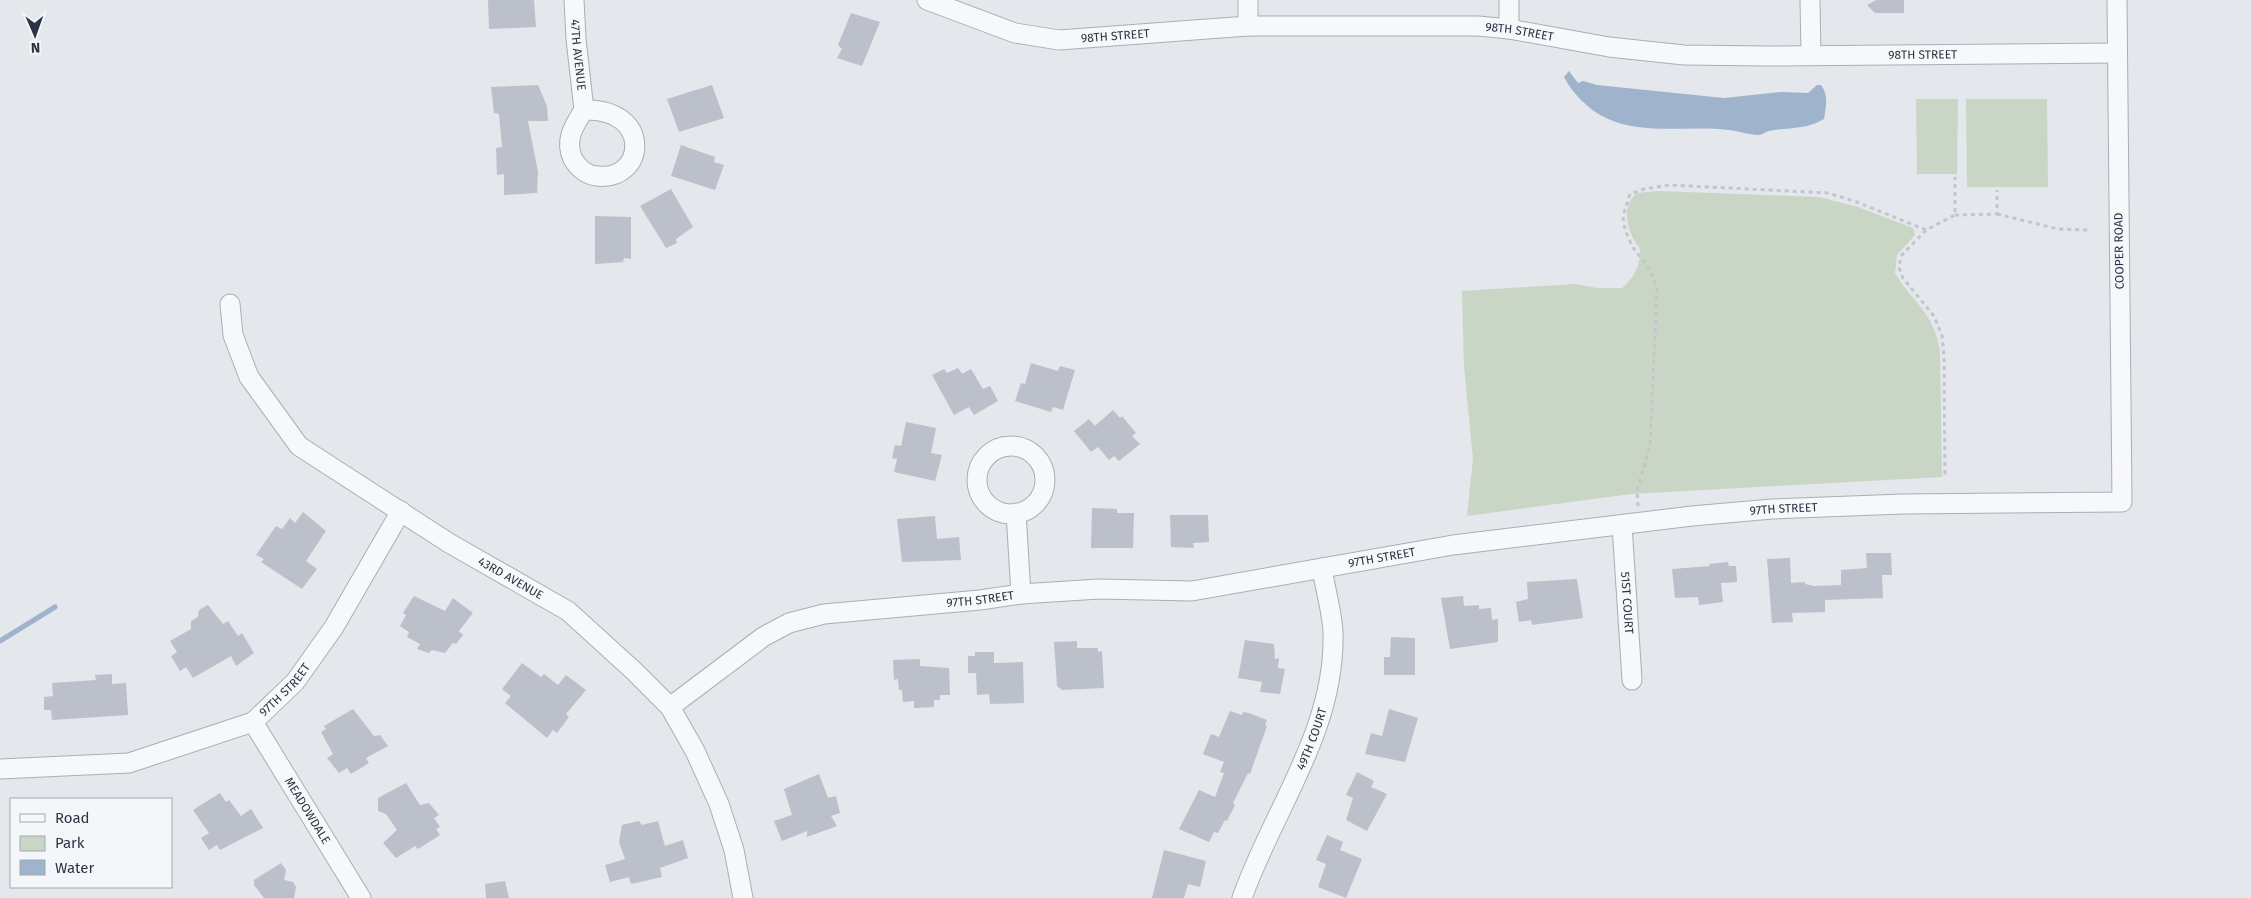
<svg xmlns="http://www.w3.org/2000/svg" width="2251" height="898" font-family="'Fira Sans',sans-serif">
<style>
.green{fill:#c9d6c5}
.water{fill:#9fb4cc}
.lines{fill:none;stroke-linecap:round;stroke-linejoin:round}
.stream{stroke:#9fb4cc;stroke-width:5}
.building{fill:#bbc0ca}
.minor-casing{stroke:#a9aeb7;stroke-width:21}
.path{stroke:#c2c5cb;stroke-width:3;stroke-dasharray:4 4;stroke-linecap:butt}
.minor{stroke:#f7f8fa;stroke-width:19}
.labels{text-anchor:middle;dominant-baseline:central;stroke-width:5;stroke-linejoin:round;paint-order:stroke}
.street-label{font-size:12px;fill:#2b3445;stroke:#f4f6f9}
</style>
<rect width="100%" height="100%" fill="#e4e7ec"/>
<path class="green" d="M1916,99H1958L1957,174H1917Z
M1966,99H2047L2048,187H1967Z
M1659,191L1819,197L1858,207L1913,228L1915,235L1897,255L1895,273C1913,304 1933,310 1940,351L1942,477L1631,494L1467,516L1473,459L1464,367L1462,291L1575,284L1597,288H1622C1633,279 1641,265 1640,250C1639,246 1636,244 1634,240C1626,225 1622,206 1637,193Z"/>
<path class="water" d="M1569,71L1578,83L1583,81L1597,85L1724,98L1781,92L1808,93L1817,85H1821C1829,96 1826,106 1824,119C1806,130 1789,127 1769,131C1765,132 1762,135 1758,135C1750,135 1738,131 1729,130C1689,125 1641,136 1604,117C1588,109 1572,93 1564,77Z"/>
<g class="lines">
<path class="stream" d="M0,641L55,607"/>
</g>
<path class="building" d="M488,0H534L536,27L489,29Z
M1876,0H1904V13H1875L1867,5Z
M851,13L880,22L862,66L837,58L842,49L838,45Z
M538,85L547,106L548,121H528L538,172L537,193L504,195V174L497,175L496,148L502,147L499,114L494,113L491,87Z
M712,85L724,118L679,132L667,99Z
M681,145L715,157L714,162L724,165L715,190L671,176Z
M671,189L693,227L676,239L677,243L666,248L640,206Z
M595,216L631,217V259L624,258L623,262L595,264Z
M1031,363L1058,371L1060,366L1075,370L1063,410L1053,407L1051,412L1015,401L1021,383L1025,384Z
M958,368L962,374L971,369L983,389L990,386L998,401L974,415L969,407L954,415L932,375L944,369L947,373Z
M1113,410L1120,418L1122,416L1136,433L1132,436L1140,444L1119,461L1114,456L1109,460L1098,447L1091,452L1074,431L1089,419L1095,426Z
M906,422L936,428L931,453L942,455L935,481L894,472L897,459L892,458L895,445L901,446Z
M1092,508L1117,509V513H1134L1133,548H1091Z
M303,512L326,531L306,561L317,569L302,589L261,562L264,559L256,555L276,526L282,529L290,518L295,523Z
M1170,515H1208L1209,542L1193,543L1194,548L1171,547Z
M935,516L937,539L959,537L961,560L902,562L897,519Z
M1866,553H1891L1892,575H1882L1883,598L1825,600V612L1792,613L1793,622L1772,623L1767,559L1790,558L1791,583L1805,582V584L1814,586L1841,585V570L1867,568Z
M1728,562L1729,566H1736L1737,582L1721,583L1723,602L1699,605L1698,597L1675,598L1672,569L1710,566L1709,564Z
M1577,579L1583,618L1532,625L1531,620L1519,622L1516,602L1528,599L1527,582Z
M414,596L445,611L453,598L473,613L459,631L463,635L456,644L453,643L445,653L432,650L429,653L417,649L420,644L407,637L409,632L400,626L406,615L403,613Z
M1463,596L1464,606L1479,605V609L1491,608L1492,620L1498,619V642L1450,649L1441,598Z
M208,605L223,624L228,621L238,636L242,633L254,653L236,666L231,656L193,678L186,667L180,671L171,656L177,652L170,641L191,629V621L198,617L199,610Z
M1391,637L1415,638V675H1384V657H1390Z
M1245,640L1274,644L1275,659L1279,658L1278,668L1285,669L1280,694L1260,692L1262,682L1238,678Z
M1077,641V648H1098V652L1102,651L1104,688L1062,690L1057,686L1054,642Z
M975,652H994V663L1023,662L1024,703L990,704L989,694L977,695L976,673H968V656H975Z
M920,659V666L949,668L950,695H940V700H934V707L914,708V701L903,702L902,690H899L898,679L894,680L893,660Z
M522,663L541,677L544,674L558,685L566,675L586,690L566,714L569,717L557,733L553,730L547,738L505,703L511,696L502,689Z
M112,674V684L126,683L128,715L52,720L51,710H44V697L53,696L52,683L96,680L95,675Z
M353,709L374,736L380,735L388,746L366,758L369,763L351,774L347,768L339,773L327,758L333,754L321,732L326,729L324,726Z
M1389,709L1418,718L1405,762L1365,754L1371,733L1382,736Z
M1230,711L1242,715L1243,712L1249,713L1267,720L1265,725L1267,726L1250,774L1248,773L1233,803L1235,805L1227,821L1225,820L1218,833L1214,832L1209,842L1179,829L1199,790L1215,797L1224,773L1220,772L1224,762L1203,754L1211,734L1219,737Z
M1357,772L1374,781L1371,787L1387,794L1367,831L1346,820L1353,798L1346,795Z
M819,774L828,798L836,796L840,813L831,816L837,826L807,837V831L782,841L774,821L792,815L784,789Z
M406,783L420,805L429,803L439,815L434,818L440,827L436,829L440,835L418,849L415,846L396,858L383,843L397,830L386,814L378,811V798Z
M220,793L226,802L229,800L241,816L251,809L263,828L220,850L217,845L209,850L201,838L209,833L193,810Z
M639,821L642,825L658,821L665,846L683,840L688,858L660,868L662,877L631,884L629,877L610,882L605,865L625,859L619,842L622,825Z
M1327,835L1343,842L1340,850L1362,859L1346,898L1318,887L1326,864L1316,860Z
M1164,850L1206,861L1200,887L1188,884L1184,898H1152Z
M281,863L286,870L284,880L293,882L296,887L294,898H264L254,885V880Z
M505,881L509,898H486L485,884Z"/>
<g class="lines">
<defs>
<g id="minor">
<path id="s1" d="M574,0L576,39L584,110"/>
<path id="s2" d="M927,0L1015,33L1059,40L1248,26H1478L1509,29L1609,47L1684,55L1766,56L2117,53"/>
<path d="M1810,0L1811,55"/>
<path d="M1248,26V0"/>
<path d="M1509,29V0"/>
<path d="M584,110C653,108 646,182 597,176C587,175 578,168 573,159C564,141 574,125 584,110Z"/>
<path id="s3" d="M230,304L233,335L249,377L299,446L449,543L568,611L634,671L670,707L695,751L719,804L734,850L743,898"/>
<circle cx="1011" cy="480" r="34"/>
<path d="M1016,513L1021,594"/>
<path id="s4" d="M1622,525L1632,680"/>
<path id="s5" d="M670,707L763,637L789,623L824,614L980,600L1021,594L1099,589L1192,591L1453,545L1692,516L1772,509L1903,504L2122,502L2117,0"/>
<path id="s6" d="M253,722L361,898"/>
<path id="s7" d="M0,769L129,763L253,722L295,682L334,627L401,511"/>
<path id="s8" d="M1242,898C1273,810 1336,730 1333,632C1332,611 1325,589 1322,568"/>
</g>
</defs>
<use href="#minor" class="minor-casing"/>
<path class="path" d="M1997,214L2058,229L2090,230
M1955,215L1997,214V190
M1926,230L1901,256L1899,268L1903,278L1934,316L1942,336L1944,356L1945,476
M1638,506L1637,491L1650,445L1657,289L1651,271L1632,246L1625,230L1623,216L1630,194L1644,189L1669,185L1828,193L1857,202L1926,230L1955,215V177"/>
<use href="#minor" class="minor"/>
</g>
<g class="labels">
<g class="street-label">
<text stroke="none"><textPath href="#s2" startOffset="600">98TH STREET</textPath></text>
<text stroke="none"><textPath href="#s2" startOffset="195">98TH STREET</textPath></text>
<text stroke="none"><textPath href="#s2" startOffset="1005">98TH STREET</textPath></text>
<text stroke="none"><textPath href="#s1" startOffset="55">47TH AVENUE</textPath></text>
<text transform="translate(2119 251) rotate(-91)">COOPER ROAD</text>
<text stroke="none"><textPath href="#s5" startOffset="1149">97TH STREET</textPath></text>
<text stroke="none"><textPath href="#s5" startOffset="744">97TH STREET</textPath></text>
<text stroke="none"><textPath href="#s3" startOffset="411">43RD AVENUE</textPath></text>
<text stroke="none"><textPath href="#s5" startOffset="339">97TH STREET</textPath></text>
<text stroke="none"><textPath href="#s4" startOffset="78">51ST COURT</textPath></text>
<text stroke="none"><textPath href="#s7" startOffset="305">97TH STREET</textPath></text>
<text stroke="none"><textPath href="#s8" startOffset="174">49TH COURT</textPath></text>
<text stroke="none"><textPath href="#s6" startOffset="104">MEADOWDALE</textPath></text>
</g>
</g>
<rect x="10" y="798" width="162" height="90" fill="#f4f6f9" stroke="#a4a8b1"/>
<rect x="20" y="814" width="25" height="8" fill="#f7f8fa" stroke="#a4a8b1"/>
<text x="55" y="823" font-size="15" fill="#2b3445">Road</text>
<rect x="20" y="836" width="25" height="15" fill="#c9d6c5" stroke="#a4a8b1"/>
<text x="55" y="848" font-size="15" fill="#2b3445">Park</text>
<rect x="20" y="860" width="25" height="15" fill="#9fb4cc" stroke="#a4a8b1"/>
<text x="55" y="873" font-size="15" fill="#2b3445">Water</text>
<g transform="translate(35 35) rotate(178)" stroke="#f4f6f9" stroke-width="4" paint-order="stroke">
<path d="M0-4L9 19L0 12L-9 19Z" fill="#2b3445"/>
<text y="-8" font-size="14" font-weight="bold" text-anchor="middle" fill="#2b3445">N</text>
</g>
</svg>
